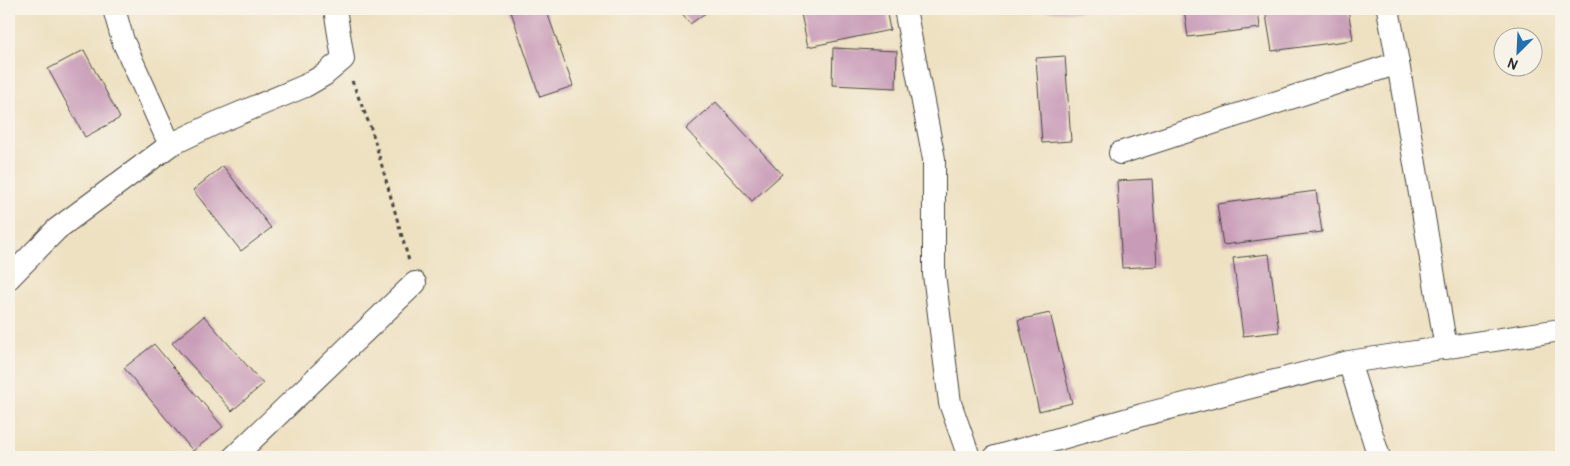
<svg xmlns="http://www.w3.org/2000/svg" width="1570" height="466" font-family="Pangolin,sans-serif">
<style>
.building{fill:#c89bb7}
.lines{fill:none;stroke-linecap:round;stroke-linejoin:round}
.minor-casing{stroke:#484642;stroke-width:24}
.path{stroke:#484642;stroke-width:3;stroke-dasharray:4 4;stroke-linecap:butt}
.minor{stroke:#fff;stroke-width:22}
</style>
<rect width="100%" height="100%" fill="#f7f3e8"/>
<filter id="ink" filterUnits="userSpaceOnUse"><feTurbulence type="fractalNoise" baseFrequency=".02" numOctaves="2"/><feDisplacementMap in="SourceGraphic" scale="10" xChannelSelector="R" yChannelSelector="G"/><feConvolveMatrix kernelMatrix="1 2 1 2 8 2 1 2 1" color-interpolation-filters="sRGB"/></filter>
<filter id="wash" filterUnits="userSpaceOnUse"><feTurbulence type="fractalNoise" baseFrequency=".0096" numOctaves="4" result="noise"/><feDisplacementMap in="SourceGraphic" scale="20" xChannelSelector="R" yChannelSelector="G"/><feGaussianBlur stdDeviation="1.12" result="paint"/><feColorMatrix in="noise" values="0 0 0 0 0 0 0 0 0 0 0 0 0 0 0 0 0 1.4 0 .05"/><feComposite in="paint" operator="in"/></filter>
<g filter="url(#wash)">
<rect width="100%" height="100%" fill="#eee1c1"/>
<g id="blocks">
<path class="building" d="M510,9H546L573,86L540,97Z
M679,9H711L690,24Z
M800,9H886L890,30L808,47Z
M1005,9H1081V12L1005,10Z
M1184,9H1258L1260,28L1188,37Z
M1265,9H1348L1353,40L1272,51Z
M833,48L897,51L896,88L832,85Z
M84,50L120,118L85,137L48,69Z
M1065,56L1071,141L1042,143L1036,58Z
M716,102L782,174L752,201L686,129Z
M223,166L271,228L241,251L193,190Z
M1152,179L1157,266L1122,268L1117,181Z
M1316,191L1322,232L1223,245L1217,204Z
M1269,254L1279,332L1243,336L1233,258Z
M1050,313L1072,403L1039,411L1018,320Z
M204,316L263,384L232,411L172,343Z
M154,344L223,427L193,451L124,368Z"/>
</g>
</g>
<g filter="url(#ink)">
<use href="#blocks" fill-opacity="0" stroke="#484642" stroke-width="1"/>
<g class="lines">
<defs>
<path id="minor" d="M114,9L123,41L170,145
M905,9L934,159V274L950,403L969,457
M1388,9L1398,63L1446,348
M1120,153L1398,63
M9,278L57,229L170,145L214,124L305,86L324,75L343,59L335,9
M1349,362L1379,457
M234,457L415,283
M995,457L1142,415L1349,362L1561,330"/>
</defs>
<use href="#minor" class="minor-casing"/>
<path class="path" d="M352,81L372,131L409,261"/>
<use href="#minor" class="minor"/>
</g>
</g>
<rect width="1570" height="466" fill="none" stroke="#f7f3e8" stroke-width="30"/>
<g transform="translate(1518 52) rotate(204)"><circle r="24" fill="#f7f3e8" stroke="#a5a39c"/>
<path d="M0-4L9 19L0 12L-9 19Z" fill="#1f6fb2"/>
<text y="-8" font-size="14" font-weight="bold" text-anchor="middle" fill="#2b2b2b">N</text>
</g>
</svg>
